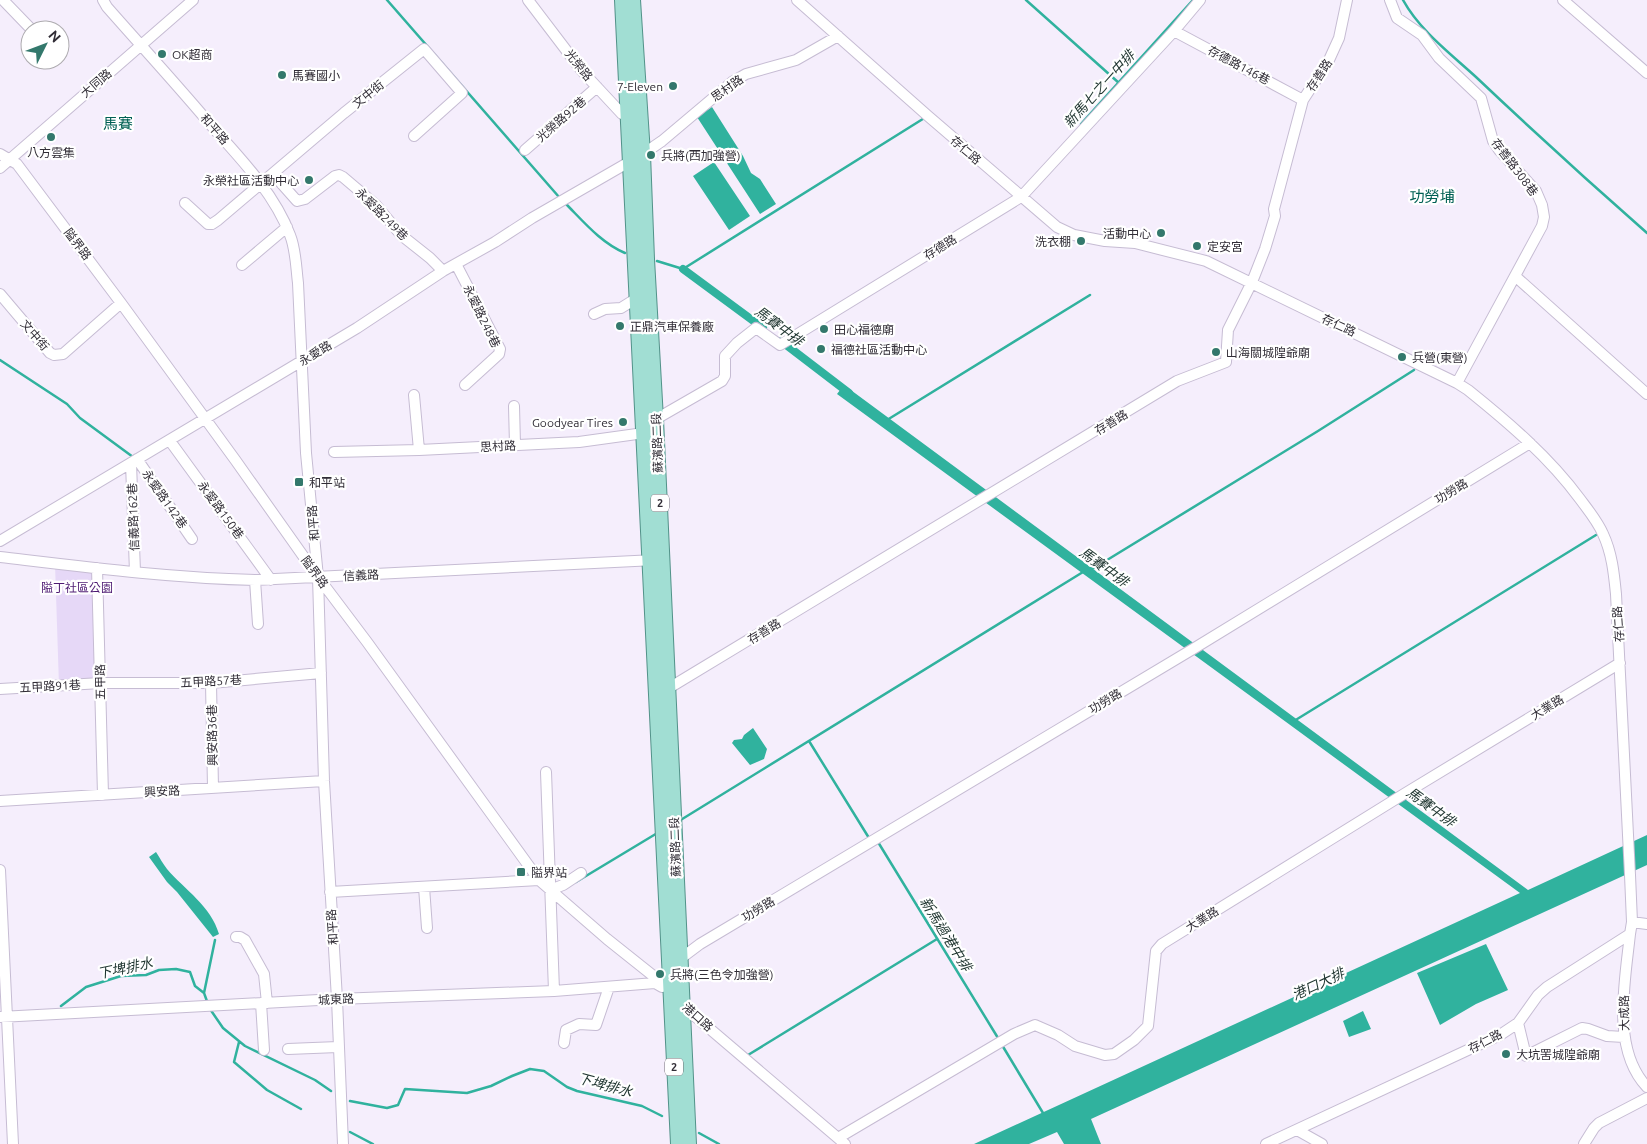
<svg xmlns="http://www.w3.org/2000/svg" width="1647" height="1144" font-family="Ubuntu,'Noto Sans TC',sans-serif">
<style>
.green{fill:#e6d8f7}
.water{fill:#30b29e}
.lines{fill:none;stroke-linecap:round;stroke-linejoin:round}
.stream{stroke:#30b29e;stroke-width:2.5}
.canal{stroke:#30b29e;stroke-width:8}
.minor-casing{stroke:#c6bcd3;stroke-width:12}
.major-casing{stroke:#529289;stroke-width:16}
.minor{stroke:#fff;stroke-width:10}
.major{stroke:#a1ded3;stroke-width:14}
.poi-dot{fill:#33786c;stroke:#fff;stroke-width:2}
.labels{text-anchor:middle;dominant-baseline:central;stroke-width:4.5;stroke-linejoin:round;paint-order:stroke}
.shield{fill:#fff;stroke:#6f6c72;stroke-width:1}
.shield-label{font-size:11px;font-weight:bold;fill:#312d36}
.poi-label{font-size:12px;fill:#312d36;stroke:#fff;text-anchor:start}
.street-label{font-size:12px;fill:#312d36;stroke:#fff}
.park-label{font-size:12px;fill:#4d1a72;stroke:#fff}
.water-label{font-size:14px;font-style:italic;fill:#1e342f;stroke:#fff}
.quarter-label{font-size:15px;fill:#006054;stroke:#fff}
</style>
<rect width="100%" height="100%" fill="#f5eefc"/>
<path class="green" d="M55,564L97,568L101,683L59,686Z"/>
<path class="water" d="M712,107L743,156L751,173L760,179L776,204L760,214L697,117Z
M714,162L750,216L729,230L693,176Z
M844,385L1528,890L1647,835V865L1091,1119L1101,1144H1064L1057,1132L1029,1144H974L1520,893L837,394Z
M753,728L767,749L764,759L750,765L732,743L734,740L742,739L744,735Z
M156,852C160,858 163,864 167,869C185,890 211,906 219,934L213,937L177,892L167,882L149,857Z
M1486,944L1508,990L1476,1004L1440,1025L1417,973Z
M1363,1011L1371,1029L1349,1037L1343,1021Z"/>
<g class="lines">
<path class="stream" d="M387,0L559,197
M1026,0L1119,83
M1403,0C1420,31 1451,54 1476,77C1532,130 1589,182 1647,233
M1081,124L1193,0
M565,203C583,221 601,243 625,253
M657,261L683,269L926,117
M0,360L67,404L80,418L133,457
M887,420L1090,295
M1090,568H1094L1318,431L1414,370
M1294,721L1596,535
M809,741L869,838
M679,821L1083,572
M878,842L998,1038
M576,882L659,832
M204,993L215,940
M61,1006L86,987L121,976L146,975L159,970L176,969L190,972L195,986L204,993L208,1004
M210,1009L223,1028L245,1046L315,1080L331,1091
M239,1042L234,1062L267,1090L301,1109
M1002,1045L1043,1113
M748,1055L937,939
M350,1101L387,1108L398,1105L405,1089L467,1093L491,1086L512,1076L530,1069L544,1071L567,1087L577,1091L642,1106L662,1116
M350,1132L373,1144
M699,1133L719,1144"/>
<path class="canal" d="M683,269L763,328
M781,341L849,393"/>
<defs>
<path id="minor" d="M3,0L32,30
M103,0L107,7C143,48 180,88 215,130C243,161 275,195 290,235C296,250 296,267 298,283L306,453L318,577L324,781L337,999L343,1144
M528,0L582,71L622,114L633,115
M797,0L928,116L1057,227L1074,235L1105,241L1135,243L1206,261L1457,383L1468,390C1509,423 1549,457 1580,499C1589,511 1598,522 1603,534C1612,553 1614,574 1616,594L1630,875L1632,922L1630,934L1547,987L1538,995L1518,1023L1500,1035L1266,1144
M1390,0L1397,18L1422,35L1439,58L1481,98L1493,141L1499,150L1536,191L1542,205L1544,217L1542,226L1457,383
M1563,0L1647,73
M1174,31L1303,100
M525,150L597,87
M0,154L17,164L121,303L236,461L318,577L367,642L539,880L607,939L671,990L683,1006L845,1144
M0,168L193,0
M273,174L297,201L305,199L335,176L339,175L343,177L376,205L401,235L430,258L443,271
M185,203L208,224H212L218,220L344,113L424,49L462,93L414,136
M456,264L500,349L499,354L465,385
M242,265L287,227
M1515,276L1647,394
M0,294L50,353L54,355L63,354L121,303
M594,314L605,309L621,308L637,298
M414,395L419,450
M514,406L515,445
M170,441L271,580
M334,452L419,450L579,442L644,433L656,419L722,381L725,376V356L737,343L756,328L780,345L1021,197L1174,31L1200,0
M137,459L192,539
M131,463L135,572
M0,541L357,328L443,271L495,242L532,218L643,154L662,141L732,82L746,74L796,60L838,36
M0,557C85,567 170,578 255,580L655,560
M97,568L103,795
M255,580L258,624
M211,683L213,788
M669,688L1177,381L1226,362L1228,330L1252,282L1265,249L1275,216L1274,209L1303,100L1329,60L1339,38L1347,0
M0,689L101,683H211L321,673
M546,772L554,991
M0,801L324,781
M0,870L13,1144
M424,887L427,928
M550,890L563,885L581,873
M330,892L539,880
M1632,922L1647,924
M1630,934C1625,982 1611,1049 1647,1087
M236,937H240L245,940L264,974L267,1003
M680,959L700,944L1193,649L1530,443
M261,1003L264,1050
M0,1017L337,999L554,991L655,983L662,987
M1518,1023L1526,1056L1582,1028L1588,1029L1607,1036L1624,1037
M564,1043L566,1030L579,1024L596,1025L609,987
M288,1049L338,1047
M1297,1130L1322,1144
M838,1138L1014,1034L1035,1025L1058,1035L1075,1046L1105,1055L1114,1054L1134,1040L1148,1026L1156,951L1162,944L1404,794L1620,663
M1584,1144L1594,1128L1599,1123L1647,1098"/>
<path id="major" d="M622,0L678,1144
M633,0L643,154L647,259L656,419L689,1144"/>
</defs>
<use href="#minor" class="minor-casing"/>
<use href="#major" class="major-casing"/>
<use href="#minor" class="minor"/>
<use href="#major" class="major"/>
</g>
<g class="poi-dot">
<circle cx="162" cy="54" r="5"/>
<circle cx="282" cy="75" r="5"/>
<circle cx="673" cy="86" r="5"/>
<circle cx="51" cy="137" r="5"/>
<circle cx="651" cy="155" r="5"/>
<circle cx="309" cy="180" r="5"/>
<circle cx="1161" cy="233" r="5"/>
<circle cx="1081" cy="241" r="5"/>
<circle cx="1197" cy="246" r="5"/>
<circle cx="620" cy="326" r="5"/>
<circle cx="824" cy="329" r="5"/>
<circle cx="821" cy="349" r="5"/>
<circle cx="1216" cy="352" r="5"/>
<circle cx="1402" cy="357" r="5"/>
<circle cx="623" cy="422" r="5"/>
<rect x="294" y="477" width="10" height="10" rx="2.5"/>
<rect x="516" y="867" width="10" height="10" rx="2.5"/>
<circle cx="660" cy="974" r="5"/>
<circle cx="1506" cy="1054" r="5"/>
</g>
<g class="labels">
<g class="shield">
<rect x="651" y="494.5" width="18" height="17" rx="4"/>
<rect x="665" y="1058.5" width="18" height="17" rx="4"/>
</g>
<g class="shield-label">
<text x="660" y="503">2</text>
<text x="674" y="1067">2</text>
</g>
<g class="poi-label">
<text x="172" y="54">OK超商</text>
<text x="292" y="75">馬賽國小</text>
<text x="663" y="86" text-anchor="end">7-Eleven</text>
<text x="51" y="152" text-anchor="middle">八方雲集</text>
<text x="661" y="155">兵將(西加強營)</text>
<text x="299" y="180" text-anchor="end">永榮社區活動中心</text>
<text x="1151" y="233" text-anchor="end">活動中心</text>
<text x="1071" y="241" text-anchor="end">洗衣棚</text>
<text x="1207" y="246">定安宮</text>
<text x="630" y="326">正鼎汽車保養廠</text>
<text x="834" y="329">田心福德廟</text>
<text x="831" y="349">福德社區活動中心</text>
<text x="1226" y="352">山海關城隍爺廟</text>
<text x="1412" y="357">兵營(東營)</text>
<text x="613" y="422" text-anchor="end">Goodyear Tires</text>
<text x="309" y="482">和平站</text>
<text x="531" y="872">隘界站</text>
<text x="670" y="974">兵將(三色令加強營)</text>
<text x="1516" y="1054">大坑罟城隍爺廟</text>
</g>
<g class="street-label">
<text transform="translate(579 65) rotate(51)">光榮路</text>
<text transform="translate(1239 65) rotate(28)">存德路146巷</text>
<text transform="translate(1319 75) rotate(-57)">存善路</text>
<text transform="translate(96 83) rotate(-41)">大同路</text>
<text transform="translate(727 88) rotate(-35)">思村路</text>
<text transform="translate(368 94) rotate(-39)">文中街</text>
<text transform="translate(561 119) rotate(-41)">光榮路92巷</text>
<text transform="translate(215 129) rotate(49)">和平路</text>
<text transform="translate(966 150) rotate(41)">存仁路</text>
<text transform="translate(1515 167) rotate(53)">存善路308巷</text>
<text transform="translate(382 214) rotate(45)">永愛路249巷</text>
<text transform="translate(78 244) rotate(53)">隘界路</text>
<text transform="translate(940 247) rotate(-32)">存德路</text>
<text transform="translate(482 316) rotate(64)">永愛路248巷</text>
<text transform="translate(1339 325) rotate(25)">存仁路</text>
<text transform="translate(35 335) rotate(49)">文中街</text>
<text transform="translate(315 353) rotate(-31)">永愛路</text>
<text transform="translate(1111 422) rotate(-31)">存善路</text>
<text transform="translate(657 443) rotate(-92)">蘇濱路二段</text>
<text transform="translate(498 446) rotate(-3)">思村路</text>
<text transform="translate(1451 491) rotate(-31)">功勞路</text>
<text transform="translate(165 499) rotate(55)">永愛路142巷</text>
<text transform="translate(221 510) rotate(54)">永愛路150巷</text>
<text transform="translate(133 517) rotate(-92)">信義路162巷</text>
<text transform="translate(313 523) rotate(-95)">和平路</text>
<text transform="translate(315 572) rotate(54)">隘界路</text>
<text transform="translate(361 575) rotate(-3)">信義路</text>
<text transform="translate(1618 624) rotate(-94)">存仁路</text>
<text transform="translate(764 631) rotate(-31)">存善路</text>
<text transform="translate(211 681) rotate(-3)">五甲路57巷</text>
<text transform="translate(100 682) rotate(-91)">五甲路</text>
<text transform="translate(50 686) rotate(-3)">五甲路91巷</text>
<text transform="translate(1105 701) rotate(-31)">功勞路</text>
<text transform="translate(1547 707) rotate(-31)">大業路</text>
<text transform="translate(212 735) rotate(-91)">興安路36巷</text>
<text transform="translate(162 791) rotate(-3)">興安路</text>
<text transform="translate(675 847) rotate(-92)">蘇濱路二段</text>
<text transform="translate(758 909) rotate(-31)">功勞路</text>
<text transform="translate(1202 919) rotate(-32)">大業路</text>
<text transform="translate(332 927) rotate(-94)">和平路</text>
<text transform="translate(336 999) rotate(-3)">城東路</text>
<text transform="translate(1624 1013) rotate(-91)">大成路</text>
<text transform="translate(698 1017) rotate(42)">港口路</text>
<text transform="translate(1485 1041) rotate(-27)">存仁路</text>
</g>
<g class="park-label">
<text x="77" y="587">隘丁社區公園</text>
</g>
<g class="water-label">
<text transform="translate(1099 89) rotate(-48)">新馬七之一中排</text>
<text transform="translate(779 326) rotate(37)">馬賽中排</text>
<text transform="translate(1104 567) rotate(36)">馬賽中排</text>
<text transform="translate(1431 807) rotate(36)">馬賽中排</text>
<text transform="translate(946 934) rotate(58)">新馬過港中排</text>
<text transform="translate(125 968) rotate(-12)">下埤排水</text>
<text transform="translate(1318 984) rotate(-25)">港口大排</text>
<text transform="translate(605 1085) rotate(15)">下埤排水</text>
</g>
<g class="quarter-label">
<text x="118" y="123">馬賽</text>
<text x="1432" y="196">功勞埔</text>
</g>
</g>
<g transform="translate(45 45) rotate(48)"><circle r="24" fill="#ffffff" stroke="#adabaf"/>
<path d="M0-4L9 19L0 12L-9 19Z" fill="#33786c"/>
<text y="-8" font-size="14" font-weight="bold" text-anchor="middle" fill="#312d36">N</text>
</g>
</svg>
